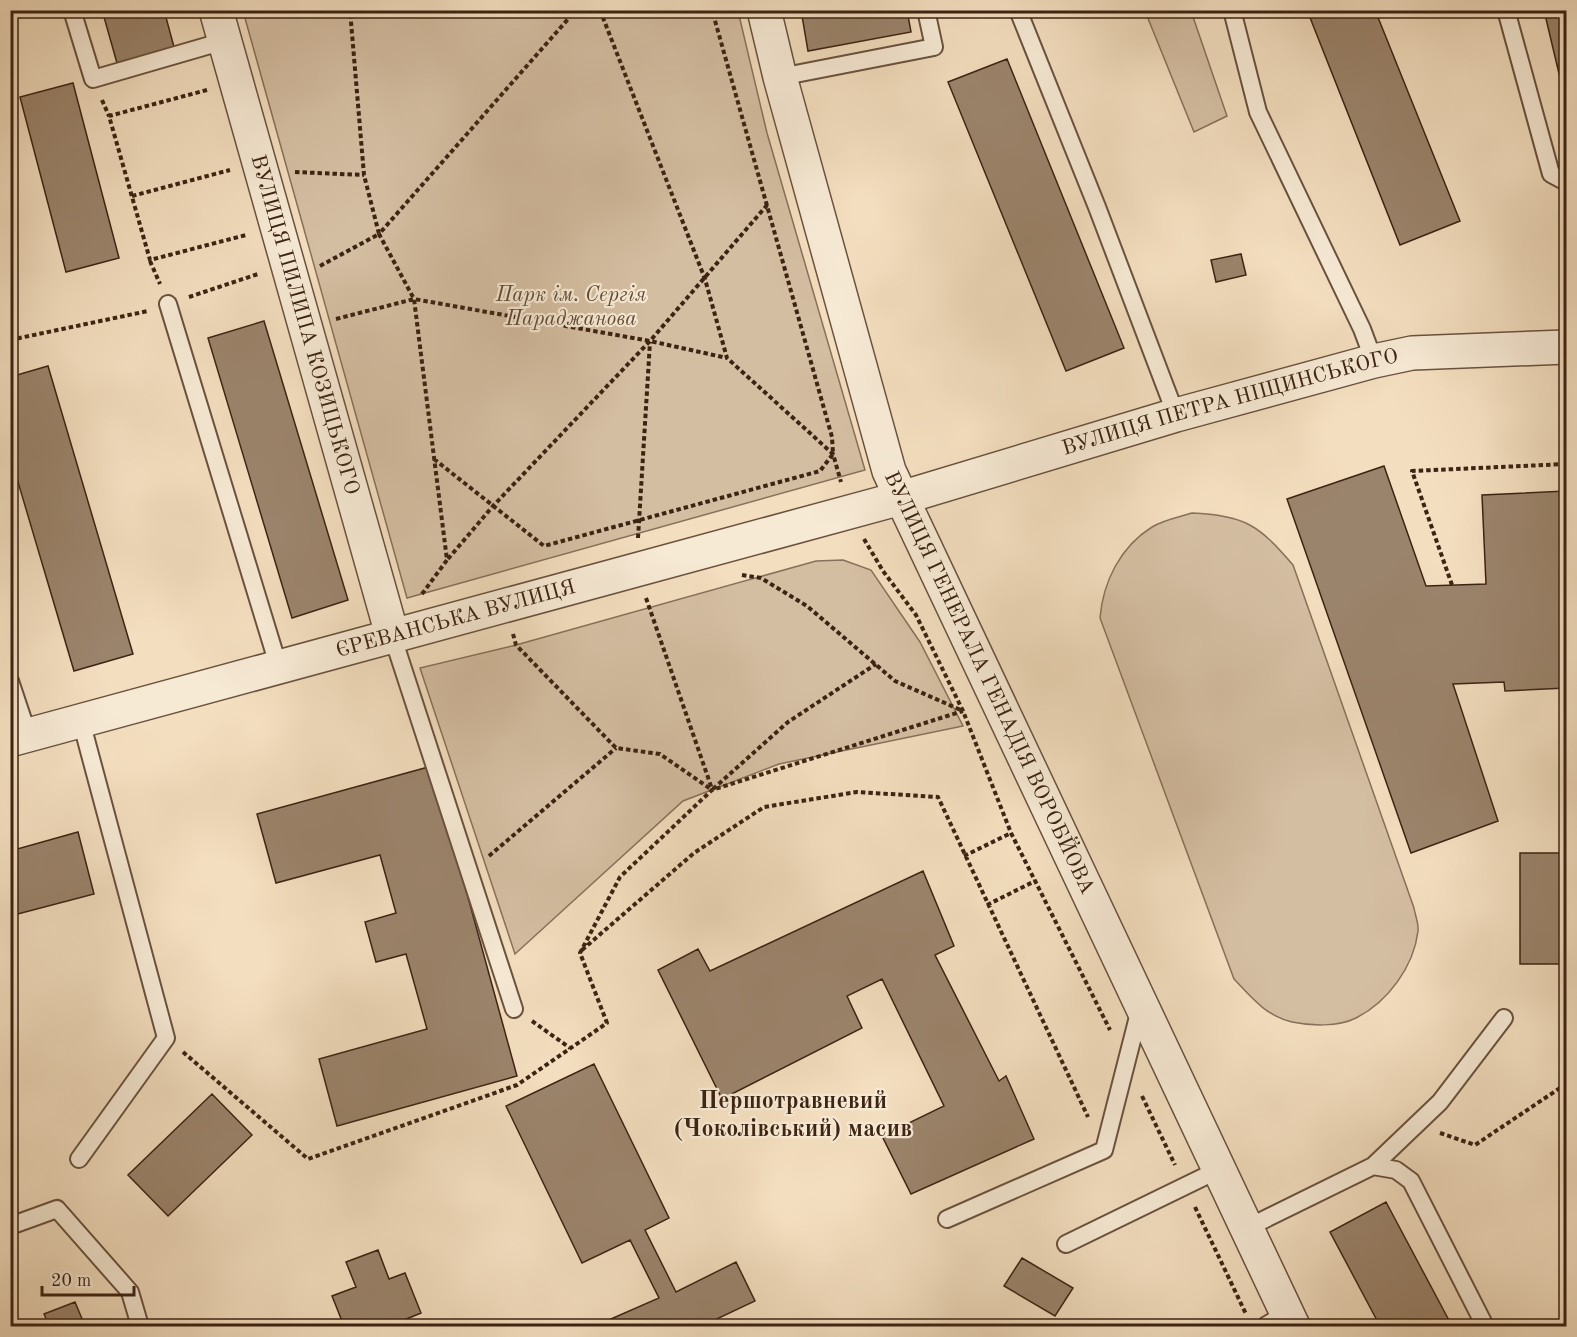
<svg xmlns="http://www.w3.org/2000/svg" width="1577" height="1337" font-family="'Old Standard TT',serif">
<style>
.green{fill:#d4bea2;stroke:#88705a;stroke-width:1.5}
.building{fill:#9b846c;stroke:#3c2313;stroke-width:1.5}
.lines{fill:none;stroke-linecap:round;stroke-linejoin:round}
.service-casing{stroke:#6a523e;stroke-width:20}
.minor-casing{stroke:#6a523e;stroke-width:36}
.path{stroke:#3c2313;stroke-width:4;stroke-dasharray:4.5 3;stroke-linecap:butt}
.service{stroke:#f7ead5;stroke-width:16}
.minor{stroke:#f7ead5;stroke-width:33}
.labels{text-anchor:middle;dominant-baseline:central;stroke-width:4.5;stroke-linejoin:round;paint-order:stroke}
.park-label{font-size:21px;font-style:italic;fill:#624a37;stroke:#f7ead5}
.street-label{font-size:21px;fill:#3c2313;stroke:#f7ead5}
.quarter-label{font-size:24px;font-weight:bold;fill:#3c2313;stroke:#f7ead5}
</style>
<rect width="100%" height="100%" fill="#f3debf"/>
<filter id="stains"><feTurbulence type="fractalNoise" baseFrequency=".00333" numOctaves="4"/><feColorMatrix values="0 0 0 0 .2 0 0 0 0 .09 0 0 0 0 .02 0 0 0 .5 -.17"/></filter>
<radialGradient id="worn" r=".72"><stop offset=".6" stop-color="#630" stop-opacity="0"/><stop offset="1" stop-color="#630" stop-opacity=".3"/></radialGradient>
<path class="green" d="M243,11H738L767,133L865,470L407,598Z
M1145,11H1191L1227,116L1194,132Z
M1192,513C1244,515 1259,525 1293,565L1414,908C1415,915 1419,924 1418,931C1414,966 1388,1002 1356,1018C1338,1027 1311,1026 1292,1022C1266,1016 1251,997 1234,979L1100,618C1103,582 1120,547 1152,527C1163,520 1179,517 1192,513Z
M843,560L871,570L920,642L963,726L779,764L683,801L515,954L420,668L516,645L816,561Z"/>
<path class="building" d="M102,10H164L174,47L117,63Z
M801,10H907L911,32L808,51Z
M1307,10H1375L1460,221L1400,245Z
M1544,10H1566V103L1547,23Z
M1007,59L1124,348L1066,371L948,82Z
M73,83L119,258L66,272L20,97Z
M1241,254L1246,275L1216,282L1211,260Z
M264,321L348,600L292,618L208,338Z
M48,366L133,654L74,671L10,455V377Z
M1384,466L1426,586L1486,584L1482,495L1566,491V688L1505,691L1504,682L1453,684L1498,821L1411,853L1287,499Z
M432,766L517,1076L337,1126L319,1059L427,1029L406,954L376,962L365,922L396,913L380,855L276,883L257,814Z
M78,832L94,894L10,916V851Z
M1520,853H1566V964H1520Z
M923,871L954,946L935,955L999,1081L1006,1076L1034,1139L911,1194L882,1136L944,1106L882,979L847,996L862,1028L722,1099L658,970L698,949L710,971Z
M594,1064L669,1218L645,1230L676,1292L736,1262L755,1301L702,1326H595L659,1298L630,1240L582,1263L506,1106Z
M212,1094L252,1135L168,1216L128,1175Z
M1386,1202L1452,1326H1380L1330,1232Z
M378,1250L389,1279L405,1273L421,1313L404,1320L407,1326H344L332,1296L356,1287L346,1262Z
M1022,1258L1073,1288L1055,1316L1004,1286Z
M75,1302L85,1326H49L44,1314Z"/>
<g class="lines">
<defs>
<path id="service" d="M72,10L93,79L224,41
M1018,10L1097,207L1176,415
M1232,10L1258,112L1362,329L1374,361
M1506,10L1551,174L1566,182
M780,77L934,47L926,10
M168,304L279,668
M393,638L514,1009
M10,681L28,735
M79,1159L166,1038L81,721
M1373,1166L1396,1170L1411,1181L1485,1326
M947,1219L1104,1150L1140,1009
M10,1226L57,1209L130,1292L140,1326
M1245,1229L1373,1166L1440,1102L1504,1018
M1066,1244L1218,1170
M1265,1326L1287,1313"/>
<g id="minor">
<path id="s1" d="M216,10L393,638"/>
<path id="s2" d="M764,10L780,77L889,471L1293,1326"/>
<path id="s3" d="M10,740L901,498L1176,415L1374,361L1412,353L1566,347"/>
</g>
</defs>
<use href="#service" class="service-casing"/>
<use href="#minor" class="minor-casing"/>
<path class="path" d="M600,10L705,279L727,358L833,454L841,482
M207,90L109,116L150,260L246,235
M102,100L109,116
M295,172L364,175
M132,196L230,170
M150,261L160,284
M320,266L379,234L364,175L350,10
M189,297L258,274
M336,319L414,299L650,341L727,358
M10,340L148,311
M434,459L544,546L820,471L833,454L832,437L712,10
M638,538L650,342
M864,539L883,571L916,615L963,711L1011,833L1110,1030
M448,559L493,506L650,341L768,204
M742,575L761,578L807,606L895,681L963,711
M1452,585L1412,471L1566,464
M422,594L447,560L414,299L379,234L576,10
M646,598L712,789
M513,634L516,645L616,748L660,754L712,790
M713,789L788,722L876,664
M489,856L616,748
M964,856L1011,833
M987,905L1035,881
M582,950L694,853L764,807L857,792L938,797L1088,1117
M532,1021L570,1048
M183,1052L308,1159L517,1085L607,1023L580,953L620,877L712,790L963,711
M1142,1096L1175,1165
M1440,1133L1475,1145L1566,1084
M1195,1207L1246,1314"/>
<use href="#service" class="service"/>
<use href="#minor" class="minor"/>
</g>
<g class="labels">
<g class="park-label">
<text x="571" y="295">Парк ім. Сергія<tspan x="571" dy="24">Параджанова</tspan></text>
</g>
<g class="street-label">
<text stroke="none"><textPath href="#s1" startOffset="327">ВУЛИЦЯ ПИЛИПА КОЗИЦЬКОГО</textPath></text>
<text stroke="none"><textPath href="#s3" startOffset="1266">ВУЛИЦЯ ПЕТРА НІЩИНСЬКОГО</textPath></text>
<text stroke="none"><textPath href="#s3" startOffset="462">ЄРЕВАНСЬКА ВУЛИЦЯ</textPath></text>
<text stroke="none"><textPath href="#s2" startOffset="712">ВУЛИЦЯ ГЕНЕРАЛА ГЕНАДІЯ ВОРОБЙОВА</textPath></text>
</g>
<g class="quarter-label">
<text x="793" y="1102">Першотравневий<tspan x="793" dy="28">(Чоколівський) масив</tspan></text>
</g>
</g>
<rect width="1577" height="1337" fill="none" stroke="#f3debf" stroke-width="36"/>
<rect x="12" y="12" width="1553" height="1313" fill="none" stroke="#3c2313" stroke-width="3"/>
<rect x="18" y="18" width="1541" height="1301" fill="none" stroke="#3c2313" stroke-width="1.5"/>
<path d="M42 1286v9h92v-9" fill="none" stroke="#3c2313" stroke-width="3"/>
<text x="51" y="1286" font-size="18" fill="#3c2313" stroke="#f7ead5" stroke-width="4.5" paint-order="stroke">20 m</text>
<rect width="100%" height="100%" filter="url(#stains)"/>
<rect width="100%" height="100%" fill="url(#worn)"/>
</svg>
